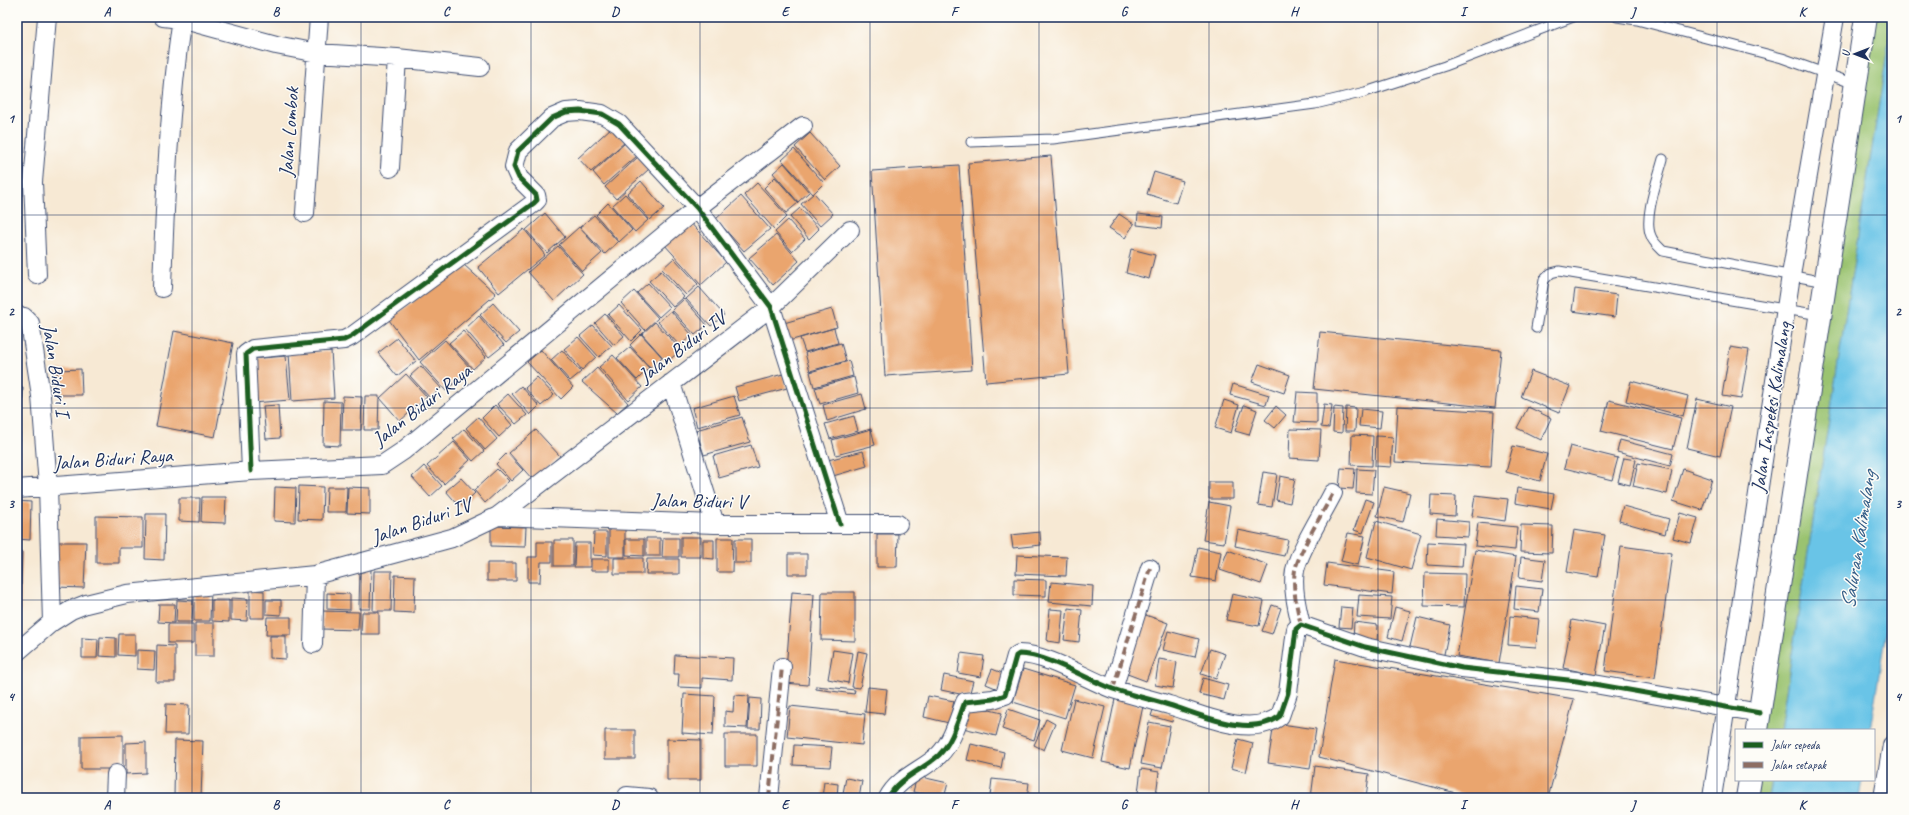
<svg xmlns="http://www.w3.org/2000/svg" width="1909" height="815" font-family="Caveat,sans-serif">
<style>
.green{fill:#9ac36f;stroke:#5a7966}
.water{fill:#69c4e7;stroke:#427aa2}
.building{fill:#eaa56e}
.lines{fill:none;stroke-linecap:round;stroke-linejoin:round}
.lane-casing{stroke:#3c4b70;stroke-width:11}
.street-casing{stroke:#3c4b70;stroke-width:20}
.primary-casing{stroke:#3c4b70;stroke-width:24}
.lane{stroke:#fff;stroke-width:9}
.street{stroke:#fff;stroke-width:18}
.primary{stroke:#fff;stroke-width:22}
.quiet{stroke:#8d6e63;stroke-width:4;stroke-dasharray:8 4;stroke-linecap:butt}
.cycleway-casing{stroke:#fdfcf7;stroke-width:8}
.cycleway{stroke:#1b5e20;stroke-width:5}
.grid{fill:none;stroke:#1b2f5e;stroke-width:1;stroke-opacity:0.55}
.labels{text-anchor:middle;dominant-baseline:central;stroke-width:3;stroke-linejoin:round;paint-order:stroke}
.street-label{font-size:20px;fill:#1b2f5e;stroke:#fdfcf7}
.water-label{font-size:21px;font-style:italic;fill:#325c87;stroke:#fdfcf7}
.neatline{fill:none;stroke:#1b2f5e;stroke-width:1.5}
.grid-label{font-size:13px;text-anchor:middle;font-weight:bold;fill:#1b2f5e}
</style>
<rect width="100%" height="100%" fill="#fdfcf7"/>
<filter id="ink" filterUnits="userSpaceOnUse"><feTurbulence type="fractalNoise" baseFrequency=".025" numOctaves="2"/><feDisplacementMap in="SourceGraphic" scale="8" xChannelSelector="R" yChannelSelector="G"/><feConvolveMatrix kernelMatrix="1 2 1 2 8 2 1 2 1" color-interpolation-filters="sRGB"/></filter>
<filter id="wash" filterUnits="userSpaceOnUse"><feTurbulence type="fractalNoise" baseFrequency=".012" numOctaves="4" result="noise"/><feDisplacementMap in="SourceGraphic" scale="16" xChannelSelector="R" yChannelSelector="G"/><feGaussianBlur stdDeviation="0.9" result="paint"/><feColorMatrix in="noise" values="0 0 0 0 0 0 0 0 0 0 0 0 0 0 0 0 0 1.4 0 .05"/><feComposite in="paint" operator="in"/></filter>
<g filter="url(#wash)">
<rect width="100%" height="100%" fill="#f7e9d4"/>
<path class="green" d="M1866,17H1892V22L1780,730H1757Z
M1750,780H1772L1769,798H1747Z"/>
<path class="water" d="M1892,22V594L1870,730H1780Z
M1772,780H1862L1859,798H1769Z"/>
<g id="blocks">
<path class="building" d="M612,127L625,142L591,172L578,158Z
M810,133L840,166L825,180L795,147Z
M625,143L637,156L604,185L593,172Z
M794,149L824,183L814,193L833,214L820,226L801,204L813,194L782,160Z
M1051,156L1069,374L986,382L968,163Z
M638,157L649,169L616,199L605,187Z
M784,163L809,192L798,202L773,173Z
M959,165L972,370L885,376L872,171Z
M1154,172L1183,181L1176,203L1147,194Z
M775,177L798,203L786,213L764,188Z
M641,181L664,208L650,220L627,194Z
M757,183L787,216L774,229L744,195Z
M625,194L648,220L635,232L612,206Z
M741,196L770,229L744,251L716,219Z
M608,203L632,230L619,242L596,215Z
M800,208L819,229L809,239L790,217Z
M545,213L565,237L547,253L526,230Z
M1119,214L1134,224L1125,238L1109,228Z
M1138,214L1163,217L1162,228L1137,225Z
M594,215L618,242L605,254L580,227Z
M688,220L726,262L701,285L663,243Z
M788,220L805,239L792,251L775,232Z
M579,227L602,253L582,271L559,245Z
M524,229L545,255L499,293L478,267Z
M776,235L799,261L773,285L749,258Z
M558,246L583,274L554,301L528,272Z
M1131,249L1155,255L1149,279L1126,273Z
M674,258L698,284L686,295L662,269Z
M463,264L496,294L419,360L389,320Z
M661,271L684,297L673,307L649,281Z
M648,283L670,307L659,317L637,293Z
M699,287L724,315L711,326L686,299Z
M1575,289L1617,295L1615,317L1572,311Z
M634,291L658,318L645,330L621,303Z
M684,299L707,325L695,335L672,310Z
M493,303L519,332L506,343L480,315Z
M619,305L642,330L631,341L608,315Z
M832,309L837,327L789,341L784,323Z
M671,311L692,335L680,346L658,322Z
M605,314L624,336L614,345L595,323Z
M479,316L504,345L489,357L465,329Z
M655,322L681,350L667,362L642,334Z
M593,325L612,346L599,357L580,336Z
M834,328L838,343L805,352L800,338Z
M174,331L233,343L215,437L156,426Z
M463,331L486,357L473,369L449,343Z
M1320,332L1501,350L1495,408L1314,389Z
M641,334L662,357L650,368L630,345Z
M578,337L596,357L582,370L564,349Z
M397,338L416,361L397,376L378,353Z
M445,340L470,368L446,391L420,362Z
M841,343L846,361L810,371L805,353Z
M630,347L649,368L637,380L617,358Z
M1730,347L1749,350L1741,399L1722,396Z
M541,350L573,387L561,399L527,362Z
M562,350L581,372L570,381L551,360Z
M331,351L334,398L292,401L289,353Z
M613,355L642,387L628,400L599,367Z
M286,356L290,400L253,403L250,359Z
M849,361L853,376L814,387L810,372Z
M1259,364L1290,375L1284,393L1252,382Z
M421,366L441,388L430,398L410,376Z
M597,368L628,403L617,413L582,382Z
M81,369L82,395H58L57,370Z
M1531,371L1570,386L1559,413L1521,397Z
M406,374L427,397L400,421L380,398Z
M783,374L787,388L739,401L735,387Z
M537,377L554,395L541,406L525,388Z
M854,377L858,393L820,404L815,388Z
M1631,381L1688,396L1683,416L1626,401Z
M1233,384L1269,395L1266,405L1230,395Z
M521,386L539,406L530,415L512,394Z
M17,388H23L22,411L17,410Z
M1297,392L1317,393V423L1294,422Z
M508,394L527,415L516,424L497,404Z
M862,394L866,409L827,421L823,405Z
M343,396L362,397L361,430H342Z
M365,396H379L378,430H364Z
M734,396L740,415L697,427L692,408Z
M1697,399L1731,407L1720,456L1687,448Z
M1224,400L1239,405L1231,433L1215,428Z
M1609,400L1681,418L1673,449L1601,431Z
M324,401L341,402L340,446L323,445Z
M1324,404L1332,405L1329,428L1321,427Z
M278,405L280,438L266,439L263,406Z
M495,405L512,425L499,437L482,418Z
M1244,405L1257,410L1249,435L1235,431Z
M1276,406L1286,415L1275,428L1265,420Z
M1398,406L1494,412L1491,467L1395,462Z
M1334,407L1343,408L1342,433L1333,432Z
M1346,407L1356,408L1355,431H1345Z
M1528,407L1551,418L1541,440L1517,428Z
M1361,409L1382,411L1380,428L1359,426Z
M854,416L858,431L830,439L825,424Z
M478,417L497,439L485,450L466,428Z
M742,417L750,442L704,455L696,430Z
M464,429L484,451L473,461L453,439Z
M871,429L875,445L836,455L832,440Z
M1290,429L1321,430L1319,460L1289,458Z
M17,430L20,431L19,470H17Z
M536,430L560,456L533,480L509,453Z
M1352,435L1373,436L1372,466L1351,465Z
M1376,436L1393,437L1391,467L1375,466Z
M1620,440L1673,454L1670,466L1617,452Z
M454,442L470,460L444,484L427,466Z
M751,445L758,467L719,478L713,456Z
M1513,446L1547,454L1540,481L1506,472Z
M1570,446L1618,458L1612,480L1564,468Z
M863,451L867,466L833,476L828,460Z
M507,453L523,470L511,481L496,464Z
M1624,458L1636,460L1630,485L1618,482Z
M1638,463L1672,470L1667,494L1633,486Z
M424,466L442,486L430,497L412,477Z
M1341,468L1355,469L1353,489L1339,488Z
M497,469L509,481L485,503L474,490Z
M1357,469L1374,470L1372,494L1356,493Z
M1683,469L1712,479L1702,510L1673,501Z
M1263,472L1277,474L1272,507L1258,505Z
M1280,476L1295,479L1290,503L1276,500Z
M461,478L475,493L460,507L446,491Z
M1209,482H1233V499H1209Z
M299,486L323,487L322,520L298,519Z
M275,487L296,488L295,522L274,521Z
M327,487H347L346,512H326Z
M348,487L370,488V514L347,513Z
M1384,487L1410,493L1403,522L1377,516Z
M1517,488L1554,494L1551,509L1515,503Z
M1431,495L1456,496L1455,516L1430,514Z
M1475,495L1508,499L1505,521L1472,516Z
M202,497H226L225,523L201,522Z
M179,498H200L199,522L179,521Z
M1365,499L1374,502L1363,533L1354,530Z
M17,501L31,502L30,540L17,539Z
M1209,502L1230,506L1224,543L1203,540Z
M1623,506L1669,519L1665,534L1619,521Z
M1680,513L1698,518L1691,543L1673,538Z
M146,514H165L164,560L145,559Z
M96,516L143,517V548H119V563H96Z
M1437,519L1469,522L1468,537L1436,535Z
M1376,521L1421,534L1411,570L1367,557Z
M1478,523L1517,527L1515,550L1475,546Z
M1521,525L1553,526L1552,553L1520,552Z
M491,526L526,527L525,547L491,546Z
M609,529H625V557H609Z
M1238,530L1288,540L1284,556L1235,546Z
M1574,530L1605,535L1598,577L1567,572Z
M594,532H607V556L593,555Z
M1040,532L1041,545L1013,548L1011,535Z
M1348,533L1365,536L1358,565L1341,561Z
M877,534H898L897,567H877Z
M681,537H701V557H681Z
M646,538H660V556H646Z
M663,538H679V557H662Z
M717,538H733L732,572H717Z
M626,539H644V556L626,555Z
M735,539H751V563H735Z
M554,540H573V566H554Z
M703,540H714V559L703,558Z
M58,542H86L84,588L56,587Z
M537,542H552V562H541L540,582H528V557H537Z
M1428,542L1464,544L1462,567L1427,565Z
M575,543H590V567H574Z
M1621,546L1672,553L1655,678L1605,671Z
M1198,547L1221,552L1216,581L1192,577Z
M1228,550L1268,565L1261,584L1220,570Z
M1475,550L1516,557L1499,663L1457,656Z
M17,552H22L20,623H17Z
M788,554H807V574H788Z
M1017,555L1067,557L1066,576L1016,574Z
M1521,557L1545,560L1542,581L1519,578Z
M614,558H643V574H614Z
M591,559H609V571H591Z
M647,559H679V574H646Z
M487,563H516V581H487Z
M1327,563L1394,572L1392,594L1324,585Z
M360,568L371,569L370,609H359Z
M374,571H392L391,611H373Z
M1425,573L1465,574L1464,607L1424,606Z
M395,575L415,576L414,613L394,612Z
M1014,579L1046,580V596L1014,595Z
M1051,582L1093,586L1092,606L1049,602Z
M1516,586L1542,589L1539,612L1514,609Z
M194,590H211L210,621H194Z
M250,590L264,591V618H250Z
M792,592L814,594L808,685L785,683Z
M822,592H855V641L821,640Z
M327,593L350,594V610L327,609Z
M1232,594L1264,601L1259,626L1226,620Z
M1359,595L1392,597L1390,619L1357,617Z
M231,598L248,599L247,621L231,620Z
M177,600L193,601L192,622H176Z
M212,600H229V622L212,621Z
M266,600H281V615L266,614Z
M159,604H175L174,623L158,622Z
M1272,605L1281,608L1272,634L1262,631Z
M1341,607L1353,608L1351,628L1339,627Z
M1395,607L1410,611L1402,641L1388,637Z
M1068,608L1082,610L1079,642L1064,640Z
M1050,609L1063,610L1060,643L1047,641Z
M322,611L359,612L358,630L322,629Z
M362,612H379V634H361Z
M1143,614L1168,623L1146,681L1122,672Z
M1510,616L1539,619L1536,647L1508,645Z
M267,617H291V635H266Z
M1417,617L1450,625L1443,659L1409,651Z
M1572,620L1605,626L1596,675L1563,668Z
M1354,622L1378,625L1377,641L1353,638Z
M195,623H214V656H195Z
M168,624H193V643H168Z
M1168,631L1199,639L1195,657L1163,650Z
M119,634H135V656L118,655Z
M270,636H286V659L270,658Z
M100,637L116,638V657L99,656Z
M82,638L98,639L97,658H82Z
M157,645L175,646V682H156Z
M1210,649L1225,654L1216,679L1201,674Z
M137,650L155,651L154,670L137,669Z
M833,650L853,653L848,683L828,679Z
M858,651L867,653L860,688L852,687Z
M961,653L984,656L981,677L958,673Z
M675,655L733,658L732,680L702,678V688L678,687L679,674H674Z
M1159,659L1177,662L1173,688L1155,685Z
M1335,659L1574,699L1548,798H1475L1319,757Z
M992,669L1005,674L998,689L986,684Z
M1023,669L1075,685L1065,718L1013,702Z
M944,675L973,681L969,696L941,690Z
M1203,678L1228,685L1224,700L1199,694Z
M816,686L855,690L854,694L816,689Z
M868,687L887,689L884,714L865,712Z
M684,694L715,696L713,735L682,733Z
M734,695L749,696L747,728L725,727V711L733,712Z
M928,696L954,701L949,723L924,717Z
M750,698L761,699L760,729H748Z
M1074,699L1105,707L1093,758L1062,750Z
M1115,699L1143,706L1130,768L1102,762Z
M166,704L189,705L188,734H165Z
M969,705L1002,713L996,736L963,728Z
M790,706L865,714L862,745L787,737Z
M1008,709L1040,720L1034,740L1002,729Z
M1153,710L1173,715L1172,722L1151,716Z
M1046,719L1055,724L1044,750L1034,745Z
M1149,722L1170,726L1162,768L1141,764Z
M1274,723L1316,729L1310,769L1268,763Z
M605,730H635V759H605Z
M725,734H757V766H725Z
M123,735V769H81V736Z
M667,739L701,740V780H667Z
M1238,739L1253,743L1246,772L1231,768Z
M175,740L203,741L201,798H174Z
M146,742V773L126,774V743Z
M971,744L1004,752L1001,768L967,760Z
M794,745L832,747L830,767L793,765Z
M1315,766L1369,774L1366,798H1311Z
M1141,769L1159,772L1156,795L1138,793Z
M917,776L948,783L944,798L913,792Z
M846,778L862,781L859,798H842Z
M992,779L1029,783L1027,798L990,796Z
M824,782L838,784L837,798H822Z
M1634,794H1650V798H1634Z
M909,795L918,797V798H908Z
M956,795L966,798H955Z"/>
</g>
</g>
<g filter="url(#ink)">
<use href="#blocks" fill-opacity="0" stroke="#3c4b70" stroke-width="1"/>
<g class="lines">
<defs>
<path id="lane" d="M1617,17L1637,20L1782,58L1855,84
M971,142L1053,139L1315,104L1365,92L1445,66L1573,17
M1663,159C1658,178 1643,219 1651,236C1653,242 1658,246 1663,251L1825,282
M1536,328L1544,280L1551,273L1559,271L1820,315"/>
<path id="street" d="M163,17L181,19L276,45L317,53L397,58L480,67
M390,168L397,58
M305,213L319,17
M37,275L33,182L47,17
M162,288C165,197 169,107 182,17
M17,316L24,317L30,323L41,396L48,486L52,622
M671,383L715,524
M251,471L246,354L253,349L344,340L352,336L534,203L537,200L536,195L519,178L514,167L518,151L552,118L566,112L580,111L602,114L619,124L697,208L771,307L840,524
M17,489L251,471L382,465L403,451L697,208L803,126
M498,516L715,524H898
M1301,625C1297,608 1292,588 1295,570C1300,549 1323,513 1333,493
M313,644L315,575
M17,652L52,622L71,610L86,604L127,594L315,575L452,538L498,516L771,307L850,230
M1113,689L1150,568
M627,796L649,798
M115,798L116,774
M769,798L782,667
M888,798C898,778 923,770 939,755C953,741 958,720 965,702L993,699L1005,695L1016,656L1019,654C1047,654 1086,679 1113,689C1131,695 1150,699 1169,705C1200,714 1250,739 1280,716L1288,693L1296,629L1301,625L1365,647L1462,668L1577,681L1760,713
M1712,798L1791,275L1835,17
M1883,798L1892,745"/>
<path id="primary" d="M1757,730L1866,17
M1747,798L1750,780"/>
</defs>
<use href="#lane" class="lane-casing"/>
<use href="#street" class="street-casing"/>
<use href="#primary" class="primary-casing"/>
<use href="#lane" class="lane"/>
<use href="#street" class="street"/>
<use href="#primary" class="primary"/>
<path class="quiet" d="M1301,625C1297,608 1292,588 1295,570C1300,549 1323,513 1333,493
M1113,689L1150,568
M627,796L649,798
M769,798L782,667"/>
<defs>
<path id="cycleway" d="M251,471L246,354L253,349L344,340L352,336L534,203L537,200L536,195L519,178L514,167L518,151L552,118L566,112L580,111L602,114L619,124L697,208L771,307L840,524
M888,798C898,778 923,770 939,755C953,741 958,720 965,702L993,699L1005,695L1016,656L1019,654C1047,654 1086,679 1113,689C1131,695 1150,699 1169,705C1200,714 1250,739 1280,716L1288,693L1296,629L1301,625L1365,647L1462,668L1577,681L1760,713"/>
</defs>
<use href="#cycleway" class="cycleway-casing"/>
<use href="#cycleway" class="cycleway"/>
</g>
</g>
<path class="grid" d="M192,17V798M361,17V798M531,17V798M700,17V798M870,17V798M1039,17V798M1209,17V798M1378,17V798M1548,17V798M1717,17V798M17,215H1892M17,408H1892M17,600H1892"/>
<g class="labels">
<g class="street-label">
<text transform="translate(289 132) rotate(-86)">Jalan Lombok</text>
<text transform="translate(682 347) rotate(-37)">Jalan Biduri IV</text>
<text transform="translate(56 370) rotate(81)">Jalan Biduri I</text>
<text transform="translate(422 405) rotate(-38)">Jalan Biduri Raya</text>
<text transform="translate(1771 407) rotate(-81)">Jalan Inspeksi Kalimalang</text>
<text transform="translate(113 459) rotate(-4)">Jalan Biduri Raya</text>
<text transform="translate(699 501) rotate(1)">Jalan Biduri V</text>
<text transform="translate(421 521) rotate(-19)">Jalan Biduri IV</text>
</g>
<g class="water-label">
<text transform="translate(1858 540) rotate(-81)">Saluran Kalimalang</text>
</g>
</g>
<rect width="1909" height="815" fill="none" stroke="#fdfcf7" stroke-width="44"/>
<rect x="1735" y="729" width="140" height="52" fill="#fdfcf7" stroke="#a3aaba"/>
<rect x="1743" y="742" width="20" height="6" fill="#1b5e20" stroke="#a3aaba"/>
<text x="1771" y="749" font-size="12" fill="#1b2f5e">Jalur sepeda</text>
<rect x="1743" y="762" width="20" height="6" fill="#8d6e63" stroke="#a3aaba"/>
<text x="1771" y="769" font-size="12" fill="#1b2f5e">Jalan setapak</text>
<g transform="translate(1855 54) rotate(270)" stroke="#fdfcf7" stroke-width="3" paint-order="stroke">
<path d="M0-3L7 15L0 10L-7 15Z" fill="#1b2f5e"/>
<text y="-6" font-size="11" font-weight="bold" text-anchor="middle" fill="#1b2f5e">U</text>
</g>
<rect x="22" y="22" width="1865" height="771" class="neatline"/>
<g class="grid-label">
<text x="107" y="16">A</text>
<text x="276" y="16">B</text>
<text x="446" y="16">C</text>
<text x="615" y="16">D</text>
<text x="785" y="16">E</text>
<text x="954" y="16">F</text>
<text x="1124" y="16">G</text>
<text x="1294" y="16">H</text>
<text x="1463" y="16">I</text>
<text x="1633" y="16">J</text>
<text x="1802" y="16">K</text>
<text x="11" y="123">1</text>
<text x="1898" y="123">1</text>
<text x="11" y="316">2</text>
<text x="1898" y="316">2</text>
<text x="11" y="508">3</text>
<text x="1898" y="508">3</text>
<text x="11" y="701">4</text>
<text x="1898" y="701">4</text>
<text x="107" y="809">A</text>
<text x="276" y="809">B</text>
<text x="446" y="809">C</text>
<text x="615" y="809">D</text>
<text x="785" y="809">E</text>
<text x="954" y="809">F</text>
<text x="1124" y="809">G</text>
<text x="1294" y="809">H</text>
<text x="1463" y="809">I</text>
<text x="1633" y="809">J</text>
<text x="1802" y="809">K</text>
</g>
</svg>
